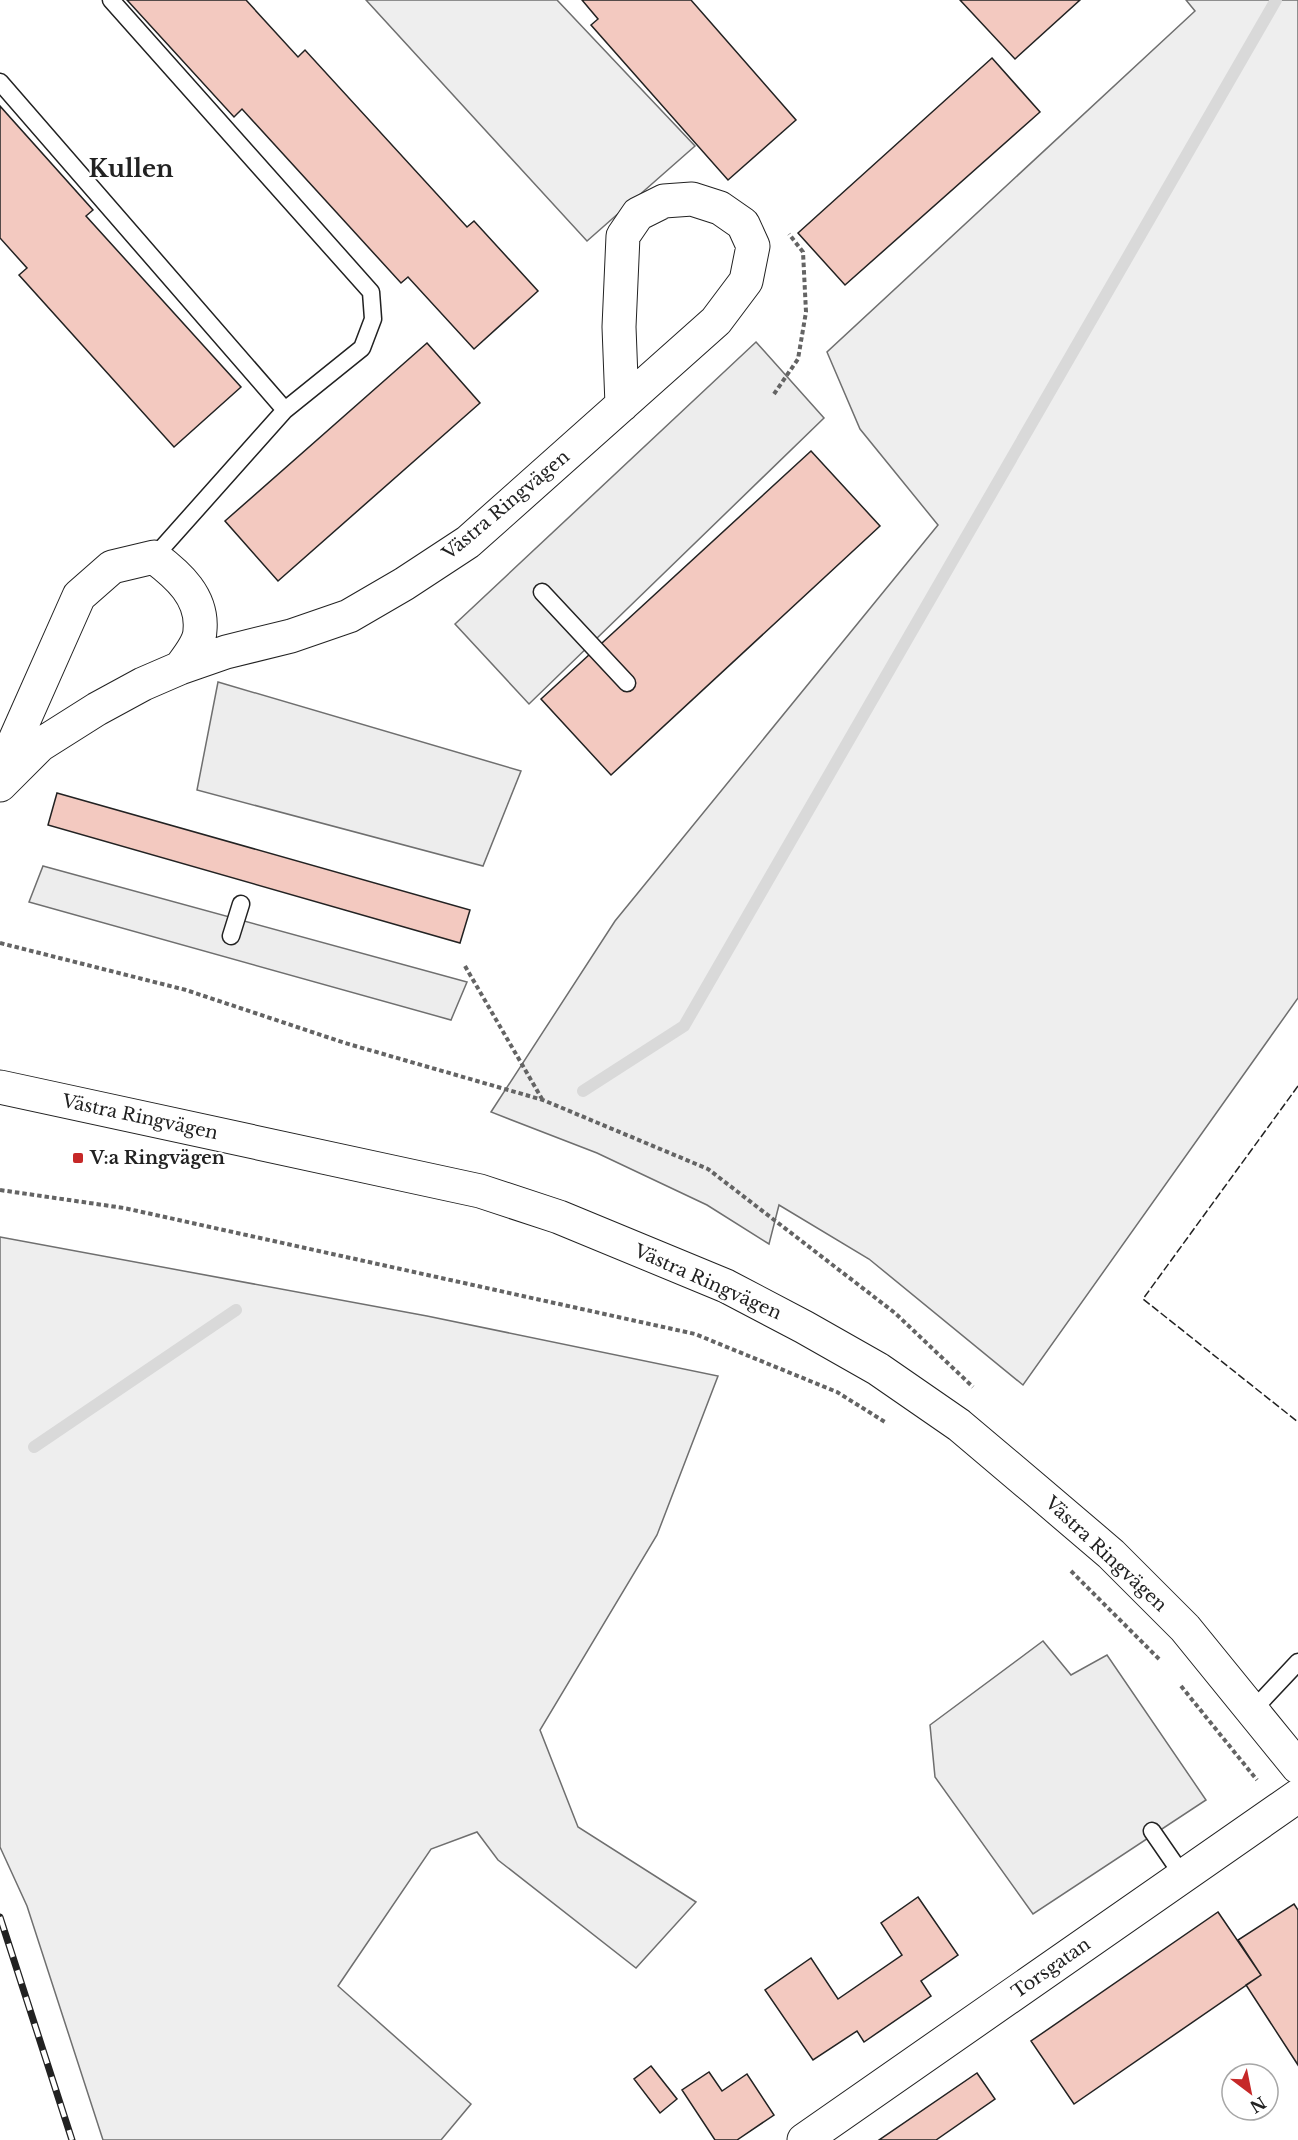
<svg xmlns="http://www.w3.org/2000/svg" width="1298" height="2140" font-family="'Libre Baskerville',serif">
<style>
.green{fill:#eee;stroke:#6f6f6f;stroke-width:1.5}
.parking{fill:#ededed;stroke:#6f6f6f;stroke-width:1.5}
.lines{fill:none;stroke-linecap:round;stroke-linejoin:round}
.stream{stroke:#d9d9d9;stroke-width:12}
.building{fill:#f3c9c0;stroke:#222;stroke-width:1.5}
.lane-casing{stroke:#222;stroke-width:19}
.street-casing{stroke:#222;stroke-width:35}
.secondary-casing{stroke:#222;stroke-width:35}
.path{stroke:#646464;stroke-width:4;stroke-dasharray:4.5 3;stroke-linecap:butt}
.lane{stroke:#fff;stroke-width:16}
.street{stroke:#fff;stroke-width:33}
.secondary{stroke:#fff;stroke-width:33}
.rail-casing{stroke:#222;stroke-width:7}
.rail{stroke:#fff;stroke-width:4.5;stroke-dasharray:14;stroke-linecap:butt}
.fence{stroke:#222;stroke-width:1.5;stroke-dasharray:8 3;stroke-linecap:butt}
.poi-dot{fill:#c62828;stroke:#fff;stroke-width:2}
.labels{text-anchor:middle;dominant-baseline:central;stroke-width:4.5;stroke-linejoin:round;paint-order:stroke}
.street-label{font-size:18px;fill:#222;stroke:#fff}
.poi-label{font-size:18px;font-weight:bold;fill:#222;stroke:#fff;text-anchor:start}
.district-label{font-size:24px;font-weight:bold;fill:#222;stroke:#fff}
</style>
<rect width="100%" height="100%" fill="#fff"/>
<path class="green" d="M366,0H557L695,146L587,241Z
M1186,0H1298V998L1023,1385L869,1259L779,1205L769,1244L707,1205L597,1153L491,1112L615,921L938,525L860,429L827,352L1195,11Z
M0,1237L427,1316L718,1376L657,1535L540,1730L578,1827L696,1902L636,1968L498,1860L477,1832L431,1849L338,1986L471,2104L441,2140H103L27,1906L0,1847Z"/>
<path class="parking" d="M756,342L824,418L529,704L455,624Z
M218,682L521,771L483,866L197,790Z
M43,866L467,982L451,1020L29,902Z
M1043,1641L1071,1675L1107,1655L1206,1800L1033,1914L935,1777L930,1725Z"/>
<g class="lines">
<path class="stream" d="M583,1091L684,1026L1276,0
M34,1447L236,1310"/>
</g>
<path class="building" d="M127,0H246L298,57L305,50L467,227L474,221L538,291L474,349L408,277L401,283L242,109L234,117Z
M582,0H691L796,120L728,180L591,25L598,19Z
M960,0H1080L1015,59Z
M992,58L1040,112L845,285L798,233Z
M0,106L93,210L86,216L241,387L174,447L19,275L27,268L0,238Z
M427,343L480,403L278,581L225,521Z
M811,451L880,526L611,775L541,699Z
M57,793L470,910L460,943L48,825Z
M918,1897L958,1955L921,1981L931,1996L864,2042L857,2031L813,2060L765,1990L811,1958L838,1999L902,1955L881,1923Z
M1294,1904L1298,1910V2065L1246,1985L1261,1975L1238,1940Z
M1218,1912L1261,1975L1074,2104L1031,2041Z
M651,2066L677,2099L660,2113L634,2079Z
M709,2072L722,2091L747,2074L774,2115L737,2140H715L682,2090Z
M977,2073L995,2099L936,2140H879Z"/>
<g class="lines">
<defs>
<path id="lane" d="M111,0L371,292L373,319L362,348L285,410L154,557
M0,82L285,410
M542,592L627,683
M231,936L241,904
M1253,1710L1298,1662
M1152,1831L1183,1876"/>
<path id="street" d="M0,774L79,596L112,567L154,557C178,575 203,597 200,630C200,643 188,657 180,668
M0,785L40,745L97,709L143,684L180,668L226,652L291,636L349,616L404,584L468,542L716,321L746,281L753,246L743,224L720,208L692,199L664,201L638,214L623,236L619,327L622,405
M804,2140L1298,1796"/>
<path id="secondary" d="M0,1087L480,1191L559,1217L726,1286L804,1327L878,1369L959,1425L1036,1490L1111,1554L1185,1628L1298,1767"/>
</defs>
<use href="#lane" class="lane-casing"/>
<use href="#street" class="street-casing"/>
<use href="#secondary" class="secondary-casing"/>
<path class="path" d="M774,394L798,359L806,312L803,252L789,234
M0,943L186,990L345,1043L543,1100L708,1169L895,1313L973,1387
M465,966L542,1099
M0,1190L124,1208L695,1334L837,1392L885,1422
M1071,1571L1161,1661
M1181,1686L1257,1780"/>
<use href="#lane" class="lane"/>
<use href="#street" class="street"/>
<use href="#secondary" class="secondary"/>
<defs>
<path id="rail" d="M0,1917L72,2140"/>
</defs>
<use href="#rail" class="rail-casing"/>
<use href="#rail" class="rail"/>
<path class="fence" d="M1298,1086L1143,1299L1298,1422"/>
</g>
<rect class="poi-dot" x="72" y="1152" width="12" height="12" rx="3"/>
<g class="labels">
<g class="street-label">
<text transform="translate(506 505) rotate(-40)">Västra Ringvägen</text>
<text transform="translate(140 1117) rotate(12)">Västra Ringvägen</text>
<text transform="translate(708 1282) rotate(24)">Västra Ringvägen</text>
<text transform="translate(1106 1554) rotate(43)">Västra Ringvägen</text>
<text transform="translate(1051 1968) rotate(-35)">Torsgatan</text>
</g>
<g class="poi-label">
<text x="90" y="1158">V:a Ringvägen</text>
</g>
<g class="district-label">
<text x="131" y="168">Kullen</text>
</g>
</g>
<g transform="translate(1250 2092) rotate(148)"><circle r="28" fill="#ffffff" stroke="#a7a7a7" stroke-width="1.5"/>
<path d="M0-4.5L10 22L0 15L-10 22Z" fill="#c62828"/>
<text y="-9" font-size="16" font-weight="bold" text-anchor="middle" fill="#222222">N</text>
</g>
</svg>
